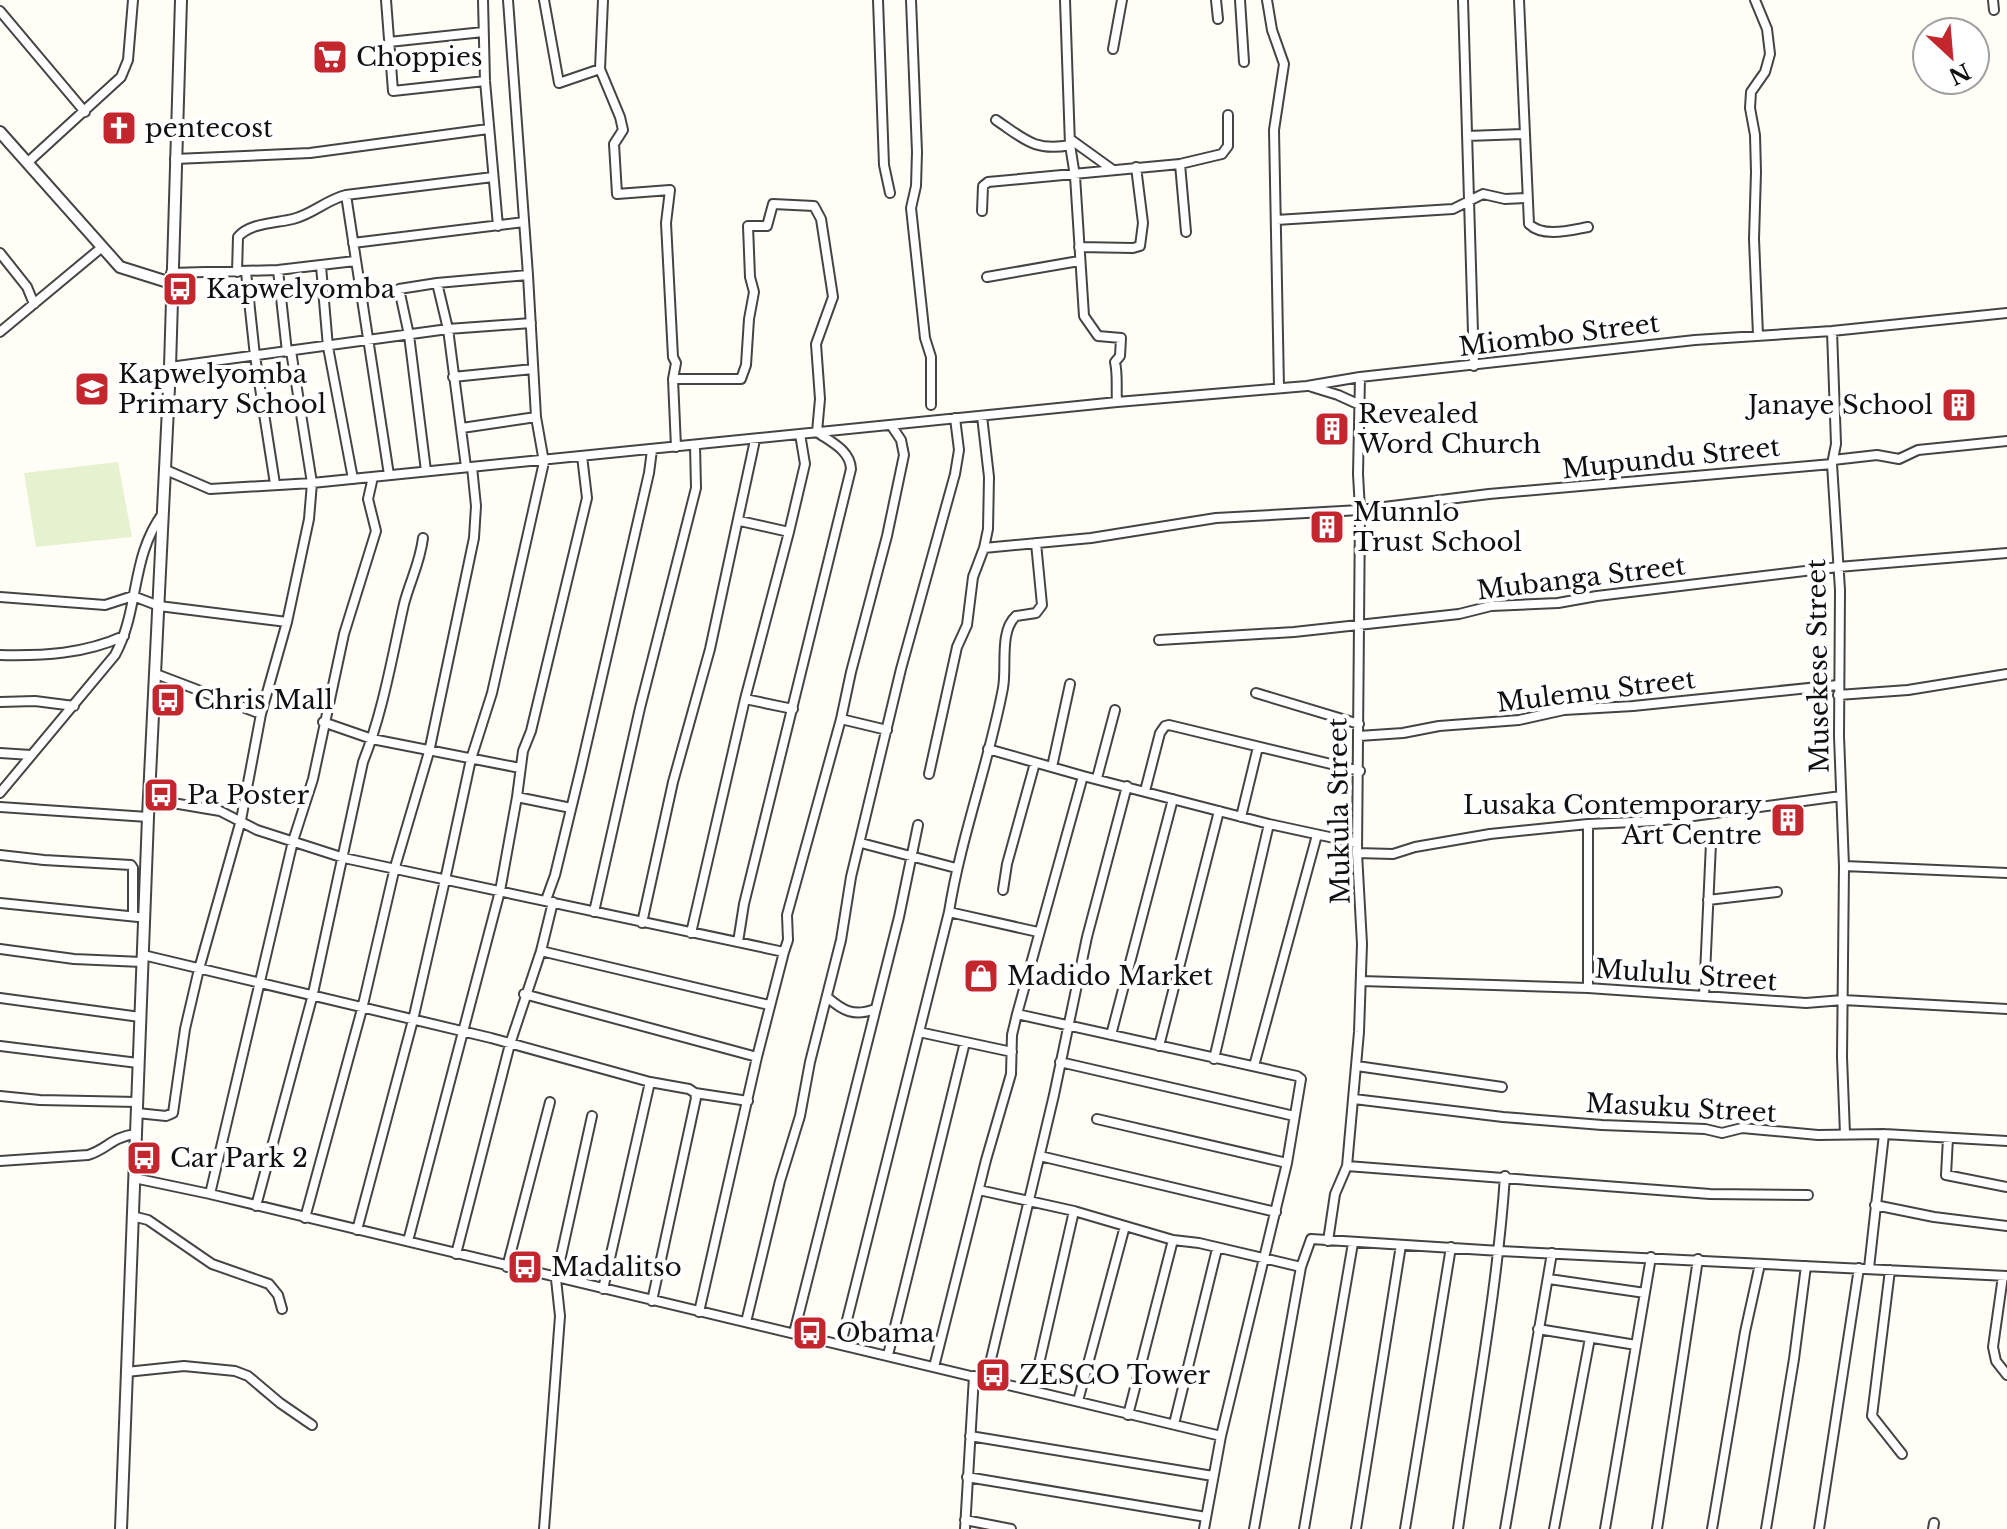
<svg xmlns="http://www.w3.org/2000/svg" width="2007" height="1529" font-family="'Libre Baskerville',serif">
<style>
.pitch{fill:#e6f2cf}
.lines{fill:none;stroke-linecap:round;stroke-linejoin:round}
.minor-casing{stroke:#444;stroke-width:12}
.tertiary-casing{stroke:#444;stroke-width:14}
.minor{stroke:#fff;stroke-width:8}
.tertiary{stroke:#fff;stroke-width:10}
.labels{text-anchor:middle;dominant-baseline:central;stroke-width:8;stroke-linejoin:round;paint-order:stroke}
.poi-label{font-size:26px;fill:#111;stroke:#fff;text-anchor:start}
.street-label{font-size:26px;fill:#111;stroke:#fff}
</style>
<rect width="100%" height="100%" fill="#fffdf5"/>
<path class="pitch" d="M118,462L132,537L36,547L24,473Z"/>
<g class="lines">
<defs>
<path id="minor" d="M386,0L393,91L485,81
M483,0L485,81L498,226
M544,0L559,83L600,69
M603,0L600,69L620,117L623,130L614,144L617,194L670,190L666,223L673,357L676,363L673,379L676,447
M878,0L884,165L890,193
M911,0L917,152L916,186L911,208L925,338L931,357V405
M1065,0L1070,145L1075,176L1084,316L1098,336L1121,338L1120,356L1115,362C1118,376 1116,388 1117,402
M1216,0L1218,19
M1240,0L1244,62
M1267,0L1272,30L1284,64L1274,130L1279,387
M1463,0L1474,366
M1519,0L1529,224C1543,238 1571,230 1588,227
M1755,0L1767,29L1770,54L1765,72L1751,92L1750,108L1755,135L1756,172L1754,239L1758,335
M1993,0L1994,10
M0,11L85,112
M389,42L483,32
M1113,49L1122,0
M996,120C1024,139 1035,152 1070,145
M1467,136L1523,134
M1070,139L1113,170
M175,159L310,153L488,129
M27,163L121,77L128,60L133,0
M1180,164L1186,232
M346,195L389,475
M982,211L983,186L988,182L1180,164L1222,154L1228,146V115
M1276,220L1453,209L1483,194L1505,199L1527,198
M353,243L524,222
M1079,247L1133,248L1140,246L1143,223L1136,167
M0,253L27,287L34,304
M321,266L328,347L353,479
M278,270L287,352
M237,272L238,237C249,223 277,223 293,219C313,214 326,200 346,195L493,177
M246,272L255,356L275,484
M171,273L278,270L355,261
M987,277L1079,261
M437,283L448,329L466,467
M1832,331L1836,444L1832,464L1840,590L1839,736L1844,866L1842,1057L1845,1134
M0,332L101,248
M170,367L448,329L531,323
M453,377L533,369
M673,379H741L746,365L749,319L754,292L750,277L748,226H767L773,204L814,206L821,219L833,297L816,344L820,399L817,432C831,442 850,450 851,469L744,904L738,942
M1312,387L1338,395L1360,405
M462,428L536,417
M1833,460L1877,455L1899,459L1918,450L2007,441
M166,470L210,489L312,483L1117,402L1307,386L1360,377L1695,340L1832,331L2007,313
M426,471L409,335L399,289L437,283L528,275
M789,532L805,464L800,434
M984,548L1091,538L1216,518L1360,510L1489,494L1832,464
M0,597L105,605L133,596L159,606L287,622
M1159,640L1294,632L1459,614L1491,606L1558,603L1597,596L1838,567L2007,553
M0,655C44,656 84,654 124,636
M156,674L261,714
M1256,693L1359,724
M1838,695L1908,690L2007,674
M745,699L793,709
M0,702L35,701L74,706
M841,719L887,730
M323,722L372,739L520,768
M1359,736L1403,733L1439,726L1519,720L1564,710L1633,706L1838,685
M988,749L1083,776
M0,753L31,755
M1052,767L1070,684
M929,774L957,647L967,625L973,577L984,548L988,529L989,477L982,416
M1097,778L1115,710
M1145,791L1160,733L1165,726L1169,725L1360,771
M0,793L115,655C140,609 130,558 163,513
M517,797L523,751L531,731L587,498L582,456
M149,799L220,811L257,830L344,858L784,952L757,1057L699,1312
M0,807L148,817
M1241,817L1258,747
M861,843L956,868
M1357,853L1393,854L1415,847L1490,834L1588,824L1657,821L1841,796
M0,855L44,860L131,865L133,868V916
M1844,866L2007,873
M445,880L471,759L492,693L544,462L536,417L528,275L508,0
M1003,890L1007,864L1035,763
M546,900L555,875L581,768L649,473L652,450
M1708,900L1777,892
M0,903L138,917
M594,912L640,708L696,488L695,445
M949,912L1038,932
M642,923L673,782L710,649L755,440
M691,933L745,699L789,532L740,521
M0,949L74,959L142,962
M541,951L769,1005
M784,952L788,940L787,915L841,719L851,672L887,536L904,455L901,440L891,425
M143,955L491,1038L650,1082L603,1289
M1361,981L1588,988L1806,1003L1843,1000L2007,1009
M1588,988V824
M524,994L757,1057
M1704,996L1711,843
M827,997C843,1011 854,1017 875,1009
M0,998L140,1017
M919,1032L1012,1052
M1111,1035L1173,799
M0,1046L138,1063
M1159,1046L1219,811
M1214,1059L1269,824
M1060,1062L1294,1116
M1254,1066L1317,835
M1357,1066L1502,1087
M650,1082L689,1089L695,1093L696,1098L652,1301
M695,1093L748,1101
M0,1096L40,1100L137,1102
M1354,1099L1503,1117L1602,1125L1705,1129L1722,1133L1742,1128L1818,1135L1884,1134L2007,1141
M137,1113L166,1116L173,1113L185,1029L199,969L241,820L261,714L287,622L309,519L312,483L291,351
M1097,1119L1287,1163
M1948,1138L1946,1175L2007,1187
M1040,1156L1276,1212
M0,1161L88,1155C108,1149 111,1137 136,1134
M1347,1166L1710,1194L1808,1195
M134,1178L210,1194L1221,1436
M979,1190L1074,1211L1173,1240L1199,1243L1301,1267L1254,1529
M210,1194L293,841L313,779L344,634L376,531L368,499L373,477
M1875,1205L1934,1217L2007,1226
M256,1206L312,998L363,762C383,712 392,657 404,604C410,581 420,563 423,538
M132,1216L148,1220L212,1264L269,1284L278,1295L282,1309
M305,1218L362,1009L395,867L429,752L474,538L476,506L472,467
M357,1230L413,1020L445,880
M408,1241L500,891L517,797L571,808
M1328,1241L1335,1194L1347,1166L1359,1032L1362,944L1357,853L1360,510L1358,474L1360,377
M456,1254L510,1044L541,951L553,902
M507,1267L550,1102
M1301,1267L1311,1239L1500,1251L2007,1276
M1869,1268L1884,1134
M1890,1270L1872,1416L1902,1454
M2003,1276L1993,1347L1996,1361L2007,1375
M1549,1279L1645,1293
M746,1322L780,1181L800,1116L810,1062L841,940L851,877L901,669L955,474L959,450L955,418
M1538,1329L1636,1345
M794,1333L899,917L918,825
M841,1344L949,912C961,836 989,763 1003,688C1007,667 999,631 1016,616L1036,613L1042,605L1036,543
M888,1355L965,1042
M934,1367L986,1160L1011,1074L1012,1035L1017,1014
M126,1372L184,1366L235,1371L248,1376L280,1403L312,1425
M986,1380L1054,1095L1087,937L1127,786
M1033,1390L1074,1211
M1078,1401L1125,1226
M1128,1415L1173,1240
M1174,1424L1217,1249
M970,1436L1213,1476
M967,1477L1206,1517
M965,1520L1011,1529
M544,1529L560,1316L556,1279L592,1116
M965,1529L974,1376
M1204,1529L1221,1436L1287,1163L1301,1079L1297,1076L1017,1014L1083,776L1269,824L1357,843
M1304,1529L1353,1243
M1356,1529L1401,1245
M1405,1529L1451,1247
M1458,1529C1474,1411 1497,1295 1505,1176
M1505,1529L1552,1253
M1554,1529L1590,1338
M1605,1529L1651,1257
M1657,1529L1698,1259
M1712,1529L1745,1332L1760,1264
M1766,1529L1794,1359L1806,1266
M1819,1529L1859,1268
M1933,1529L1934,1523"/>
<path id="tertiary" d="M0,132L120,267L171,283
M121,1529L148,817L170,367L181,0"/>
</defs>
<use href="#minor" class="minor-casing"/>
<use href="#tertiary" class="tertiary-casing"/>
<use href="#minor" class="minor"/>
<use href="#tertiary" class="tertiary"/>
</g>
<defs>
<symbol id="supermarket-square" viewBox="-11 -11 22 22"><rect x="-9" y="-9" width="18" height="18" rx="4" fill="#c4262e" stroke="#fff"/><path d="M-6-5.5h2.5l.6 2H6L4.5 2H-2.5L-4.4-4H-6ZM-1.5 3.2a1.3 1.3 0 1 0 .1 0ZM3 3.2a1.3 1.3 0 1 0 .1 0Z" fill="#fff"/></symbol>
<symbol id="church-square" viewBox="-11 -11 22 22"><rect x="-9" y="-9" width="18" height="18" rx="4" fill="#c4262e" stroke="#fff"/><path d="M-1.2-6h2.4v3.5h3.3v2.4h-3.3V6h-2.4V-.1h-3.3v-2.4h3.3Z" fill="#fff"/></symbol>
<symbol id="bus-square" viewBox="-11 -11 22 22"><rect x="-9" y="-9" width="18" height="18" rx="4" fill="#c4262e" stroke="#fff"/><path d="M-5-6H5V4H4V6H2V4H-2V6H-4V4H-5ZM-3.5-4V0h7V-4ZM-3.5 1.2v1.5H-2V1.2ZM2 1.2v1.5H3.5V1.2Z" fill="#fff"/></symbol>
<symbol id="school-square" viewBox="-11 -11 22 22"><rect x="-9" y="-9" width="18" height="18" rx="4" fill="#c4262e" stroke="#fff"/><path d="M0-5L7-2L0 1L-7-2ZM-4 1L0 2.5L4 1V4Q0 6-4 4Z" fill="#fff"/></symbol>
<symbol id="building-square" viewBox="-11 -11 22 22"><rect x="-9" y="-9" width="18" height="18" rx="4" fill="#c4262e" stroke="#fff"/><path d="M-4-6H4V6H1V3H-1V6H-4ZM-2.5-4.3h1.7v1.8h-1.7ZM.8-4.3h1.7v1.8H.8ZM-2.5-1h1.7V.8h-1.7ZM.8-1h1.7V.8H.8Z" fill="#fff"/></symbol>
<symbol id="shop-square" viewBox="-11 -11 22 22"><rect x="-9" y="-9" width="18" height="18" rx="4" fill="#c4262e" stroke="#fff"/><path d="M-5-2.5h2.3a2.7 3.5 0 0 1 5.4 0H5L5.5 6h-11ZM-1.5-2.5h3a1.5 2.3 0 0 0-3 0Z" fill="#fff"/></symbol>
</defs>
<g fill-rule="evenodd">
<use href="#supermarket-square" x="310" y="37" width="40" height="40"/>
<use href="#church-square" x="99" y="108" width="40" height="40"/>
<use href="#bus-square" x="160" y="269" width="40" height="40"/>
<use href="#school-square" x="72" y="369" width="40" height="40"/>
<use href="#building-square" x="1939" y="385" width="40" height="40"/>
<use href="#building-square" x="1312" y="409" width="40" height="40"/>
<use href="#building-square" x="1307" y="507" width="40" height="40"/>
<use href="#bus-square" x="148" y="680" width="40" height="40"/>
<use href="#bus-square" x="141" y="775" width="40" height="40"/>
<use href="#building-square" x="1768" y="800" width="40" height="40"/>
<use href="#shop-square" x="961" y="956" width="40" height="40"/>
<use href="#bus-square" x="124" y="1138" width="40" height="40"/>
<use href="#bus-square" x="505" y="1247" width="40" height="40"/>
<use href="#bus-square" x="790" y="1313" width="40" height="40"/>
<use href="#bus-square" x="973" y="1355" width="40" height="40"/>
</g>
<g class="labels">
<g class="poi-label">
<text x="356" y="57">Choppies</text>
<text x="145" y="128">pentecost</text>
<text x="206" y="289">Kapwelyomba</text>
<text x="118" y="374">Kapwelyomba<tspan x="118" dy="30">Primary School</tspan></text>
<text x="1933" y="405" text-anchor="end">Janaye School</text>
<text x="1358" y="414">Revealed<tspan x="1358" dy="30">Word Church</tspan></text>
<text x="1353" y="512">Munnlo<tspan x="1353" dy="30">Trust School</tspan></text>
<text x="194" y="700">Chris Mall</text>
<text x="187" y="795">Pa Poster</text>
<text x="1762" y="805" text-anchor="end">Lusaka Contemporary<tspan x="1762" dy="30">Art Centre</tspan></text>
<text x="1007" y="976">Madido Market</text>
<text x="170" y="1158">Car Park 2</text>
<text x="551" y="1267">Madalitso</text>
<text x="836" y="1333">Obama</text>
<text x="1019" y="1375">ZESCO Tower</text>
</g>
<g class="street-label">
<text transform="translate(1559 335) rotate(-7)">Miombo Street</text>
<text transform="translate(1671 458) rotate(-6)">Mupundu Street</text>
<text transform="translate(1581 578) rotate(-7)">Mubanga Street</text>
<text transform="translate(1818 666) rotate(-91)">Musekese Street</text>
<text transform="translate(1596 691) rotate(-7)">Mulemu Street</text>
<text transform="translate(1339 811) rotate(-91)">Mukula Street</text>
<text transform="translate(1686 975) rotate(4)">Mululu Street</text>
<text transform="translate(1681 1108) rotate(3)">Masuku Street</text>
</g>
</g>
<g transform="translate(1951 56) rotate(154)"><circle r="38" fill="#ffffff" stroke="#a0a0a0" stroke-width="2"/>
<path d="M0-6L14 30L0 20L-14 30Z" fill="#c4262e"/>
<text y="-12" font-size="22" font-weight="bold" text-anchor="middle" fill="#111111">N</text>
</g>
</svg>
